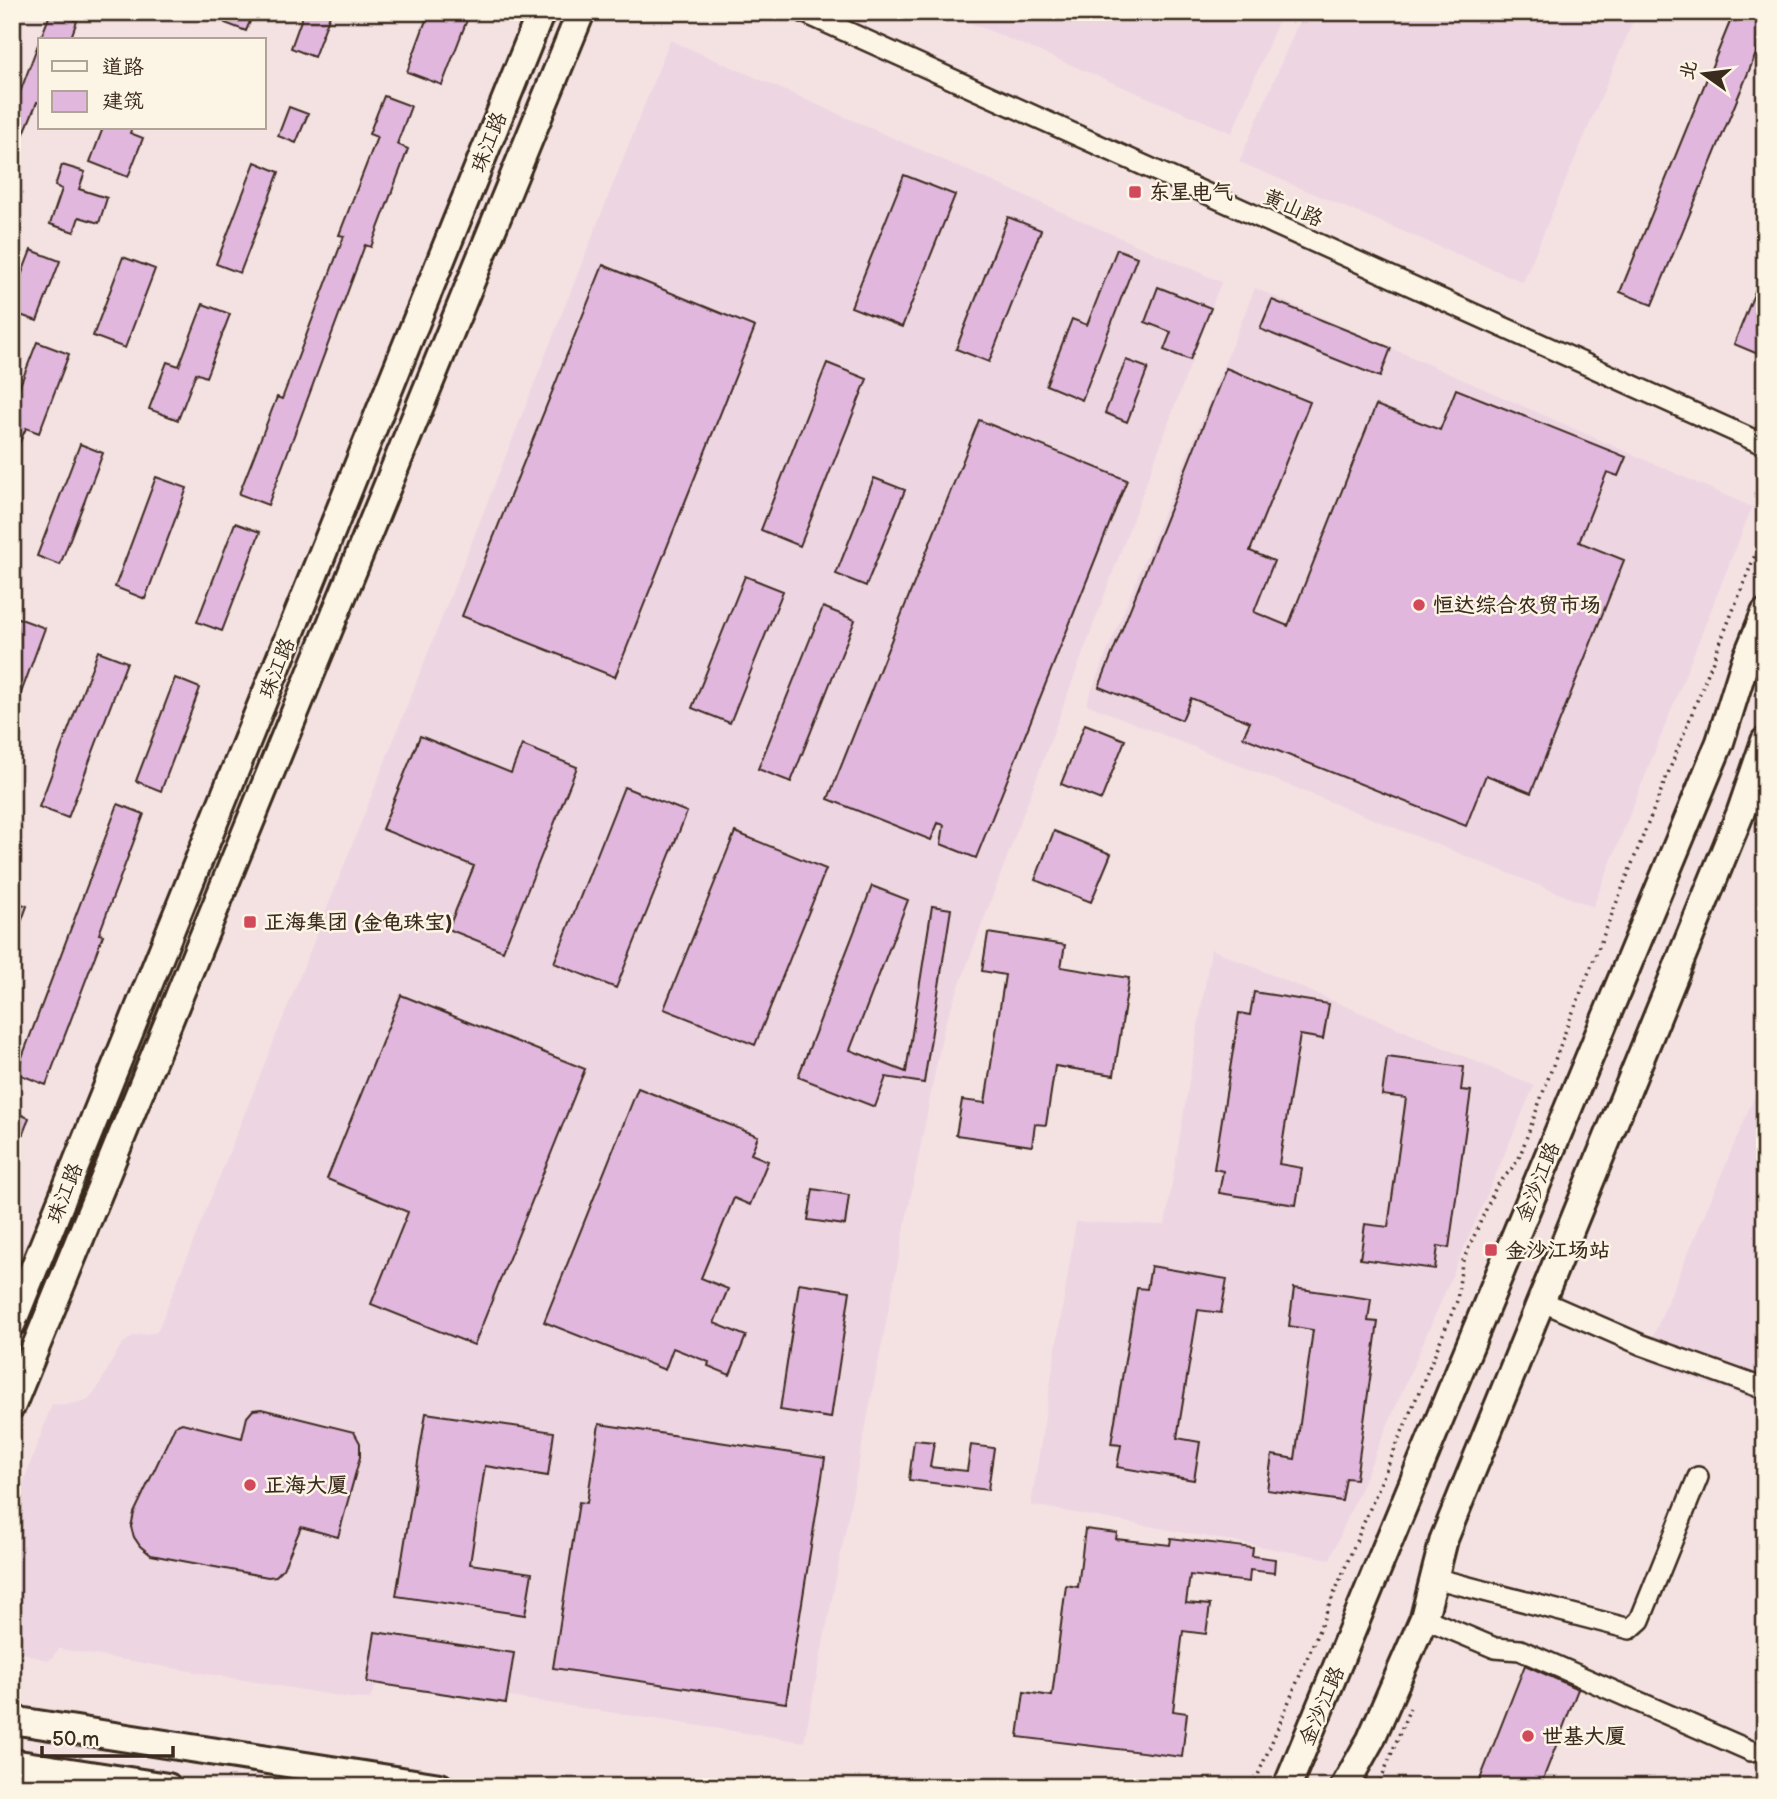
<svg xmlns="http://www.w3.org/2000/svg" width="1777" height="1799" font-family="'Balsamiq Sans','LXGW WenKai TC',sans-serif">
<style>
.built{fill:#eed5e2}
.building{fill:#e1b7de;stroke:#3b2a1e;stroke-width:2}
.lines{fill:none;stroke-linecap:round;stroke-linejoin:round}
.minor-casing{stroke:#3b2a1e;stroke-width:24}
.major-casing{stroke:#3b2a1e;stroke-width:32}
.path{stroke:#3b2a1e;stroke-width:3.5;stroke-dasharray:2 5;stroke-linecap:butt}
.minor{stroke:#fcf5e5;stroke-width:19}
.major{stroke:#fcf5e5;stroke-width:26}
.poi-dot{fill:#d1495b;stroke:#fcf5e5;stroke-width:2.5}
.labels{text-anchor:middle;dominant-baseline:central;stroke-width:5;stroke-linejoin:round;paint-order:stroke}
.street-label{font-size:21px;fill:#3b2a1e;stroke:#fcf5e5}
.poi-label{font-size:21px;font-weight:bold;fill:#3b2a1e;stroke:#fcf5e5;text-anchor:start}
</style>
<rect width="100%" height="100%" fill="#f4e2e3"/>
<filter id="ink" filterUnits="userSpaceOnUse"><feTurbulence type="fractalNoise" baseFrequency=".0143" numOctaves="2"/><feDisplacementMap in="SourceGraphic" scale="14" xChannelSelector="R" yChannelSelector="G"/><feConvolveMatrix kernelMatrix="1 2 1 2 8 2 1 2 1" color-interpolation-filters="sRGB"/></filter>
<g filter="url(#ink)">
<path class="built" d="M945,12H1282L1232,133Z
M1303,12H1637L1523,282L1239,162Z
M670,40L1221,282L944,1027L804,1742L379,1677L370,1699L350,1698L59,1649L49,1661L19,1652L12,1645V1514L52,1404L66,1405L87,1400L97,1389L121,1345L133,1336L157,1332L324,916Z
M1255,288L1752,507L1593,907L1086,704Z
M1211,949L1534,1086L1330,1559L1031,1505L1076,1222L1165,1225Z
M1765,1071V1404L1643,1360Z"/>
<path class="building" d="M51,12L77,21L70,40H40Z
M229,12H254L246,31L225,23Z
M304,12H331L314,57L291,48Z
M429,12H470L442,85L407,72Z
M1734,12H1765V32L1652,305L1620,292Z
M39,42L40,103L37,102L12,162V92L19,95Z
M384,96L411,106L397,144L408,149L371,247L365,245L268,505L239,494L277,397L282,399L344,236L339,235L377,137L369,134Z
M289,107L308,114L296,143L278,136Z
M103,128H132L130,133L143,138L128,177L90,162Z
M255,162L279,172L240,273L216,264Z
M62,165L85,172L79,189L107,198L99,223L79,217L74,232L50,224L62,189L55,186Z
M904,175L955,195L902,327L851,307Z
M1008,217L1041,230L989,362L956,349Z
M1117,249L1137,257L1082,400L1046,385L1072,319L1087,325Z
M31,250L60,261L37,321L12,312V299Z
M123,257L155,269L125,348L93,336Z
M603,265L755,327L615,677L462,616Z
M1764,269H1765V357L1734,344Z
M1158,287L1211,308L1190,360L1164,350L1171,332L1145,322Z
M1272,300L1391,348L1380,377L1260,329Z
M203,304L230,314L206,377L196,373L178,420L149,409L167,362L179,366Z
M37,342L69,354L39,433L26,428L12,460V406Z
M1126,360L1148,368L1127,422L1105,413Z
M827,363L867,379L800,546L761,530Z
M1226,368L1310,402L1250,551L1274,561L1254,612L1288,626L1376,405L1440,430L1456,389L1626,457L1618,476L1607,472L1579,542L1624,560L1531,793L1486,775L1466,826L1243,737L1250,722L1191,698L1182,720L1099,687Z
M979,420L1127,480L976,858L941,844L944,825L938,823L931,840L828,799Z
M80,444L103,453L60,565L37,556Z
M156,477L187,488L145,599L115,587Z
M874,478L905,490L866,586L836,574Z
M235,523L260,532L222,631L197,622Z
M745,576L783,591L730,723L692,708Z
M823,607L855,620L791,782L758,769Z
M18,618L45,628L14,712L12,632Z
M98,651L127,662L68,818L39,807Z
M175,678L200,688L161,791L136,781Z
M1085,724L1125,740L1101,800L1061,784Z
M420,736L511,773L522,745L577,767L503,951L448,929L474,866L382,829Z
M624,787L687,812L616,988L554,963Z
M118,804L144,814L99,934L103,935L46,1085L16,1073Z
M1054,831L1111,854L1091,902L1035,880Z
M735,832L826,869L755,1045L664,1009Z
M872,886L908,900L850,1050L906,1072L932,906L951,909L924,1083L886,1077L875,1107L798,1077Z
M12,900L27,906L14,942H12Z
M988,933L1065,945L1061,967L1129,978L1114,1075L1055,1066L1046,1125L1035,1124L1032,1146L956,1135L962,1100L985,1103L1005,975L982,971Z
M1254,992L1329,1004L1323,1039L1300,1035L1279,1164L1302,1168L1296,1205L1219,1193L1223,1171L1214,1169L1239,1013L1250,1015Z
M401,995L585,1069L474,1345L371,1304L408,1212L327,1179Z
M1387,1057L1464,1067L1461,1090L1471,1091L1449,1248L1438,1246L1435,1269L1360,1259L1365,1224L1388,1227L1406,1098L1382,1095Z
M638,1088L758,1136L751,1154L768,1161L750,1205L734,1198L701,1278L728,1289L714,1323L746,1336L730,1375L708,1366L709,1362L673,1348L665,1370L544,1322Z
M12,1111L29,1118L14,1157H12Z
M813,1189L849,1195L845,1225L808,1220Z
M1151,1266L1227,1279L1221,1313L1198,1310L1177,1438L1200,1442L1194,1480L1117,1467L1121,1445L1111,1444L1137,1288L1147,1289Z
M799,1283L850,1291L831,1418L780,1410Z
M1294,1288L1371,1299L1368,1321L1378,1322L1356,1479L1346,1478L1342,1501L1267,1490L1272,1455L1295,1459L1313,1330L1289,1326Z
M261,1409L354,1432L360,1443V1457L338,1537L301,1527L283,1569L276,1576L268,1577L151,1555L140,1546L134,1537L131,1527L134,1513L175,1426L182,1423L242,1438L247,1417L253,1410Z
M426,1413L554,1432L548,1476L485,1466L470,1564L532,1573L525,1615L396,1596Z
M599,1424L825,1458L786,1703L553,1668L579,1502L587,1503Z
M914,1440L934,1442L930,1467L967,1471L971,1445L994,1448L988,1490L909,1480Z
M1085,1529L1117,1533L1116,1539L1170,1545L1171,1538L1253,1548L1252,1556L1275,1559L1274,1573L1250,1570L1249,1582L1190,1575L1186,1603L1210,1605L1206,1634L1183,1631L1173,1711L1187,1713L1182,1757L1018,1737L1024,1692L1052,1696L1066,1585L1078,1587Z
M375,1632L514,1653L506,1703L367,1682Z
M1525,1665L1578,1689L1540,1787H1477Z"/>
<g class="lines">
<defs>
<path id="minor" d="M803,12L1765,445
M1541,1301L1642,1345L1765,1389
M1434,1578L1630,1629L1640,1620L1698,1477
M1424,1618L1495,1648L1520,1650L1751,1751"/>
<path id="major" d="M12,1323L541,12
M12,1405L581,12
M12,1720L440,1787
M12,1763L168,1787
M1287,1787L1720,742L1745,662L1765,613
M1344,1787L1371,1739L1424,1618L1444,1539L1740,814L1765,741"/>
</defs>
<use href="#minor" class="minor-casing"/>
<use href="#major" class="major-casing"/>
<path class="path" d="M1253,1787L1457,1301L1462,1263L1496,1187L1518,1161L1567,1027L1765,530
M1378,1787L1410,1708"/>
<use href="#minor" class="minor"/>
<use href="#major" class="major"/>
</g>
</g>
<g class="poi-dot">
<rect x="1128" y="185" width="14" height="14" rx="3.5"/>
<circle cx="1419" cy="605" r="7"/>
<rect x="243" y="915" width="14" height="14" rx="3.5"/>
<rect x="1484" y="1243" width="14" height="14" rx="3.5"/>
<circle cx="250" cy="1485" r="7"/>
<circle cx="1528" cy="1736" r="7"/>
</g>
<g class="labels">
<g class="street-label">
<text transform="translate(489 142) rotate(-68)">珠江路</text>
<text transform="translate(1293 208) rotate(24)">黄山路</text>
<text transform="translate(277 668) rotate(-68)">珠江路</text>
<text transform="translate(1538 1182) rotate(-68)">金沙江路</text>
<text transform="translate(65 1193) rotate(-68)">珠江路</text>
<text transform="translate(1322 1706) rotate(-67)">金沙江路</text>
</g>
<g class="poi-label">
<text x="1149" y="192">东星电气</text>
<text x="1433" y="605">恒达综合农贸市场</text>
<text x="264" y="922">正海集团 (金龟珠宝)</text>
<text x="1505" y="1250">金沙江场站</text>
<text x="264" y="1485">正海大厦</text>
<text x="1542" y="1736">世基大厦</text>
</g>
</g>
<rect width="1777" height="1799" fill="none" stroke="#fcf5e5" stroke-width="42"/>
<rect x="21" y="21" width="1735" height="1757" fill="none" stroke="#3b2a1e" stroke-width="2.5" filter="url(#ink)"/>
<rect x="38" y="38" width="228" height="91" fill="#fcf5e5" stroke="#afa495" stroke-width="2"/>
<rect x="52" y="61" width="35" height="10" fill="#fcf5e5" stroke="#afa495" stroke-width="2"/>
<text x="102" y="74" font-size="21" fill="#3b2a1e">道路</text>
<rect x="52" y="91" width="35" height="21" fill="#e1b7de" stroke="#afa495" stroke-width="2"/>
<text x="102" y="108" font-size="21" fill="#3b2a1e">建筑</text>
<g transform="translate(1704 74) rotate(284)" stroke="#fcf5e5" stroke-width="5" paint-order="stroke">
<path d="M0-5L12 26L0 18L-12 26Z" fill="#3b2a1e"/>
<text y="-10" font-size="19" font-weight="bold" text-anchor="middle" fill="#3b2a1e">北</text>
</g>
<path d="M42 1746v10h131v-10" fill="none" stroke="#3b2a1e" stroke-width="3.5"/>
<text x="52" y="1746" font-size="21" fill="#3b2a1e" stroke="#fcf5e5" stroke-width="5" paint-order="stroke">50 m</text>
</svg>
